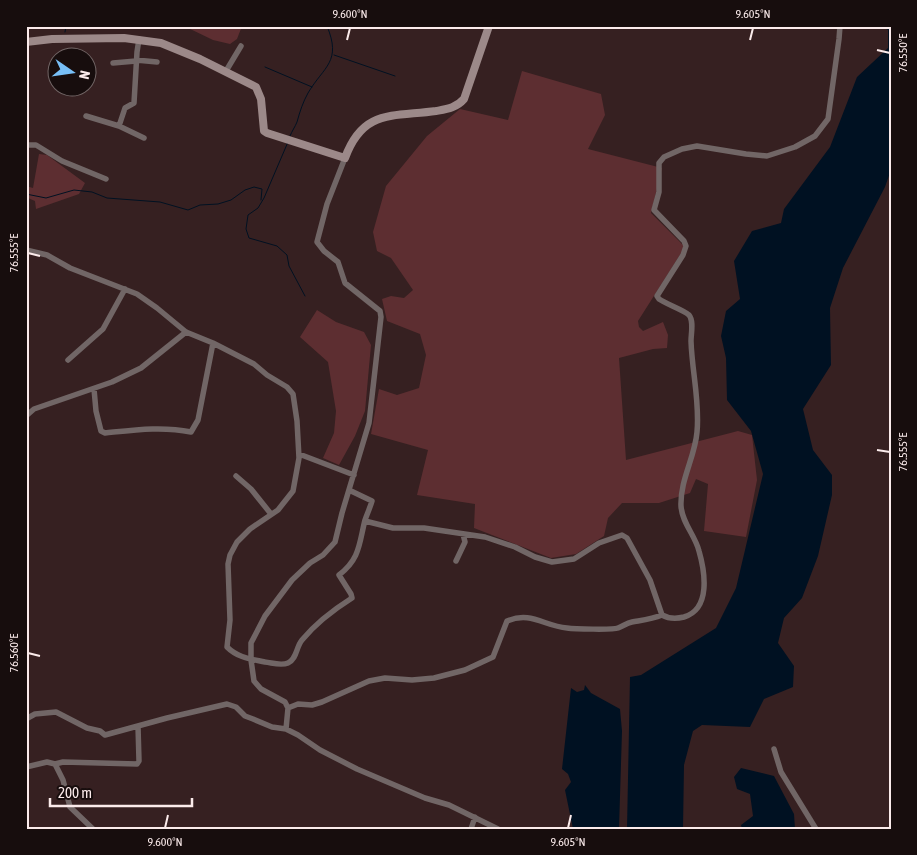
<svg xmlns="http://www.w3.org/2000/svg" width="917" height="855" font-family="'Asap Condensed',sans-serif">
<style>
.green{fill:#5d2e31}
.water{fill:#012}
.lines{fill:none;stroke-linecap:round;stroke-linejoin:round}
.stream{stroke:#012;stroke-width:1}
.street{stroke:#716666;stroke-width:5.5}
.secondary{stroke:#9c8989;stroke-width:8}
.ticks{fill:none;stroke:#fbebeb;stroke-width:2}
.neatline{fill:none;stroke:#fbebeb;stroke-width:2}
.ticks-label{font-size:12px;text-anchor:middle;fill:#fbebeb}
</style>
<rect width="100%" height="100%" fill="#362021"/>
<path class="green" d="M184,26H242L237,39L230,44L213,40Z
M522,71L601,94L605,115L588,149L662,168L651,213L685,247L638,321L639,327L643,331L663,322L668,335L667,348L653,349L619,358L626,460L738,431L752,435L757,480L746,537L704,531L708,484L696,479L690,493L659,503H622L608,518L604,536L576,554L551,558L474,528L475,504L417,495L428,450L371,434L379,389L397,395L419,388L426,355L420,334L387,321L382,299L391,296L404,298L413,290L391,258L377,251L373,232L386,186L427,136L460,109L508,120Z
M39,154L47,155L85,183L79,194L36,209L35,201L28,198L26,202V186L33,188Z
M317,310L336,322L364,332L371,345L365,411L355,436L339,465L323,458L334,433L336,411L328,362L300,337Z"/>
<path class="water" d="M881,26H891V170L885,187L843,268L830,308L831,365L803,409L813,450L832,475V495L818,556L802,598L784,618L778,643L794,666L793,687L764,699L750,727L702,725L693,731L684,765L683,829H627L630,677L641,675L716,628L736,588L763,474L751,431L727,400L726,358L721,336L726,311L740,299L734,261L752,231L781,223L784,209L830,147L857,77L888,48V30Z
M585,685L591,693L620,709L622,731L619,829H573L565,790L571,782L568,774L562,769L571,688L577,692L584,690Z
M741,768L774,776L794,814L795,829H742L741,825L753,816L750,794L737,789L734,777Z"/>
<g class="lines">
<path class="stream" d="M65,32L66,26
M334,55L395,76
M265,67L312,87
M290,136C292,131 295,127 297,122C300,111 303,102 308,93C324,66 342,62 327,26
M288,142L264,198L258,208L248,215L246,229L249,238L277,246L287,255L289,266L305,296
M26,194L46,198L74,190L92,192L107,198L160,202L188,210L200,205L218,204L231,200L245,190L254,187L262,189L261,200"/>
<path class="street" d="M136,60L157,62
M113,63L136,61
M226,71L241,46
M86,116L119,126L144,138
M119,126L125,108L134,103L137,52L139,39
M26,145H36L62,161L106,179
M26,250L47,255L70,268L137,294L157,308L186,332L213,343L254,364L267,375L287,387L293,394L297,421L299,458L293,491L278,510L250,529L237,542L230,555L228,564L230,620L227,647C238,658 251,659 265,662C273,663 281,666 288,663C297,659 296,647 302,640C316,623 333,610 352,598L351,594L339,575C360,559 359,544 365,520C367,514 370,508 372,501L349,490
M68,360L103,329L125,289
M94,389L96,411L101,431L105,433C134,430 162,426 191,432L198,420L213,343
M26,416L34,409L112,382L141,368L186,332
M299,454L354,475
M236,476L251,489L271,514
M365,521L393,528H424L485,537L515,547L535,557L552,562L574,559L599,543L622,535L627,538L650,580L662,615C669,619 676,619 684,617C711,609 705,572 699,551C695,535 682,523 681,506C680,480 695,457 697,432C700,402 692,372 691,341C691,334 694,321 689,315C684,310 666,304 659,299L657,296L683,255L686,246L684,241L654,210L659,192V163L664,157L682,149L697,146L746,154L767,156L795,147L815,136L828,119L839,39L840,26
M456,561L465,542L463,534
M288,708L298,704L312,705L322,702L369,681L385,678L412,680L434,678L465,670L493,657L507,621C531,611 544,626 567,628C574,629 613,630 618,628C623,626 627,623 632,622C643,620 652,619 662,615
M26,719L35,714L56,712L87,728L100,731L105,735L167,718L227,704L236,707L245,716L253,719L272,727L286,729L298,735L320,750L357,769L425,798L449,805L498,829
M286,729L288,708L285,702L261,689L254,681L251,660V643L265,616L292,580L310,563L323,555L335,542L342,513L369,423L381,317L380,311L345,283L338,262L324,251L317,242L327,204L345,158
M774,749L781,772L816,829
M55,764L63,762L137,764L139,761L138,726
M26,767L47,762L55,764L63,780L70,807L93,829
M471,829L475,817"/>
<path class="secondary" d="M26,42L52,39L124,38L161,43L200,59L256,87L261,99L264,131L267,133L345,158C363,109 392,117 436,111C447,109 456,108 464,99L489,26"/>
</g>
<path class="ticks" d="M347,40L350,28M750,40L753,28M877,50L890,53M28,253L40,256M877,450L890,452M28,653L40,656M165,828L168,815M568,828L571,815"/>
<rect width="917" height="855" fill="none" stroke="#170d0d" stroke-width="55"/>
<g transform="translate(72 72) rotate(103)"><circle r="24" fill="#170d0d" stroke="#726666"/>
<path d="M0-4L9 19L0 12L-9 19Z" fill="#78bff7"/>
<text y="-8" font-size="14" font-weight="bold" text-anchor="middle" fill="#fbebeb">N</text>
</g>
<path d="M50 798v8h142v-8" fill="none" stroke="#fbebeb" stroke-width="2.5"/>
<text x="58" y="798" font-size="15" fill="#fbebeb" stroke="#170d0d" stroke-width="4" paint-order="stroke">200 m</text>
<rect x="28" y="28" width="862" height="800" class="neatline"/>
<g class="ticks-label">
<text x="350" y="18">9.600°N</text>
<text x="753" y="18">9.605°N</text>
<text transform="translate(903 53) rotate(-90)" y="4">76.550°E</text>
<text transform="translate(14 253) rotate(-90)" y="4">76.555°E</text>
<text transform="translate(903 452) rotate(-90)" y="4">76.555°E</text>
<text transform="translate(14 653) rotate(-90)" y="4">76.560°E</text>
<text x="165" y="846">9.600°N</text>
<text x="568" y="846">9.605°N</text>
</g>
</svg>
